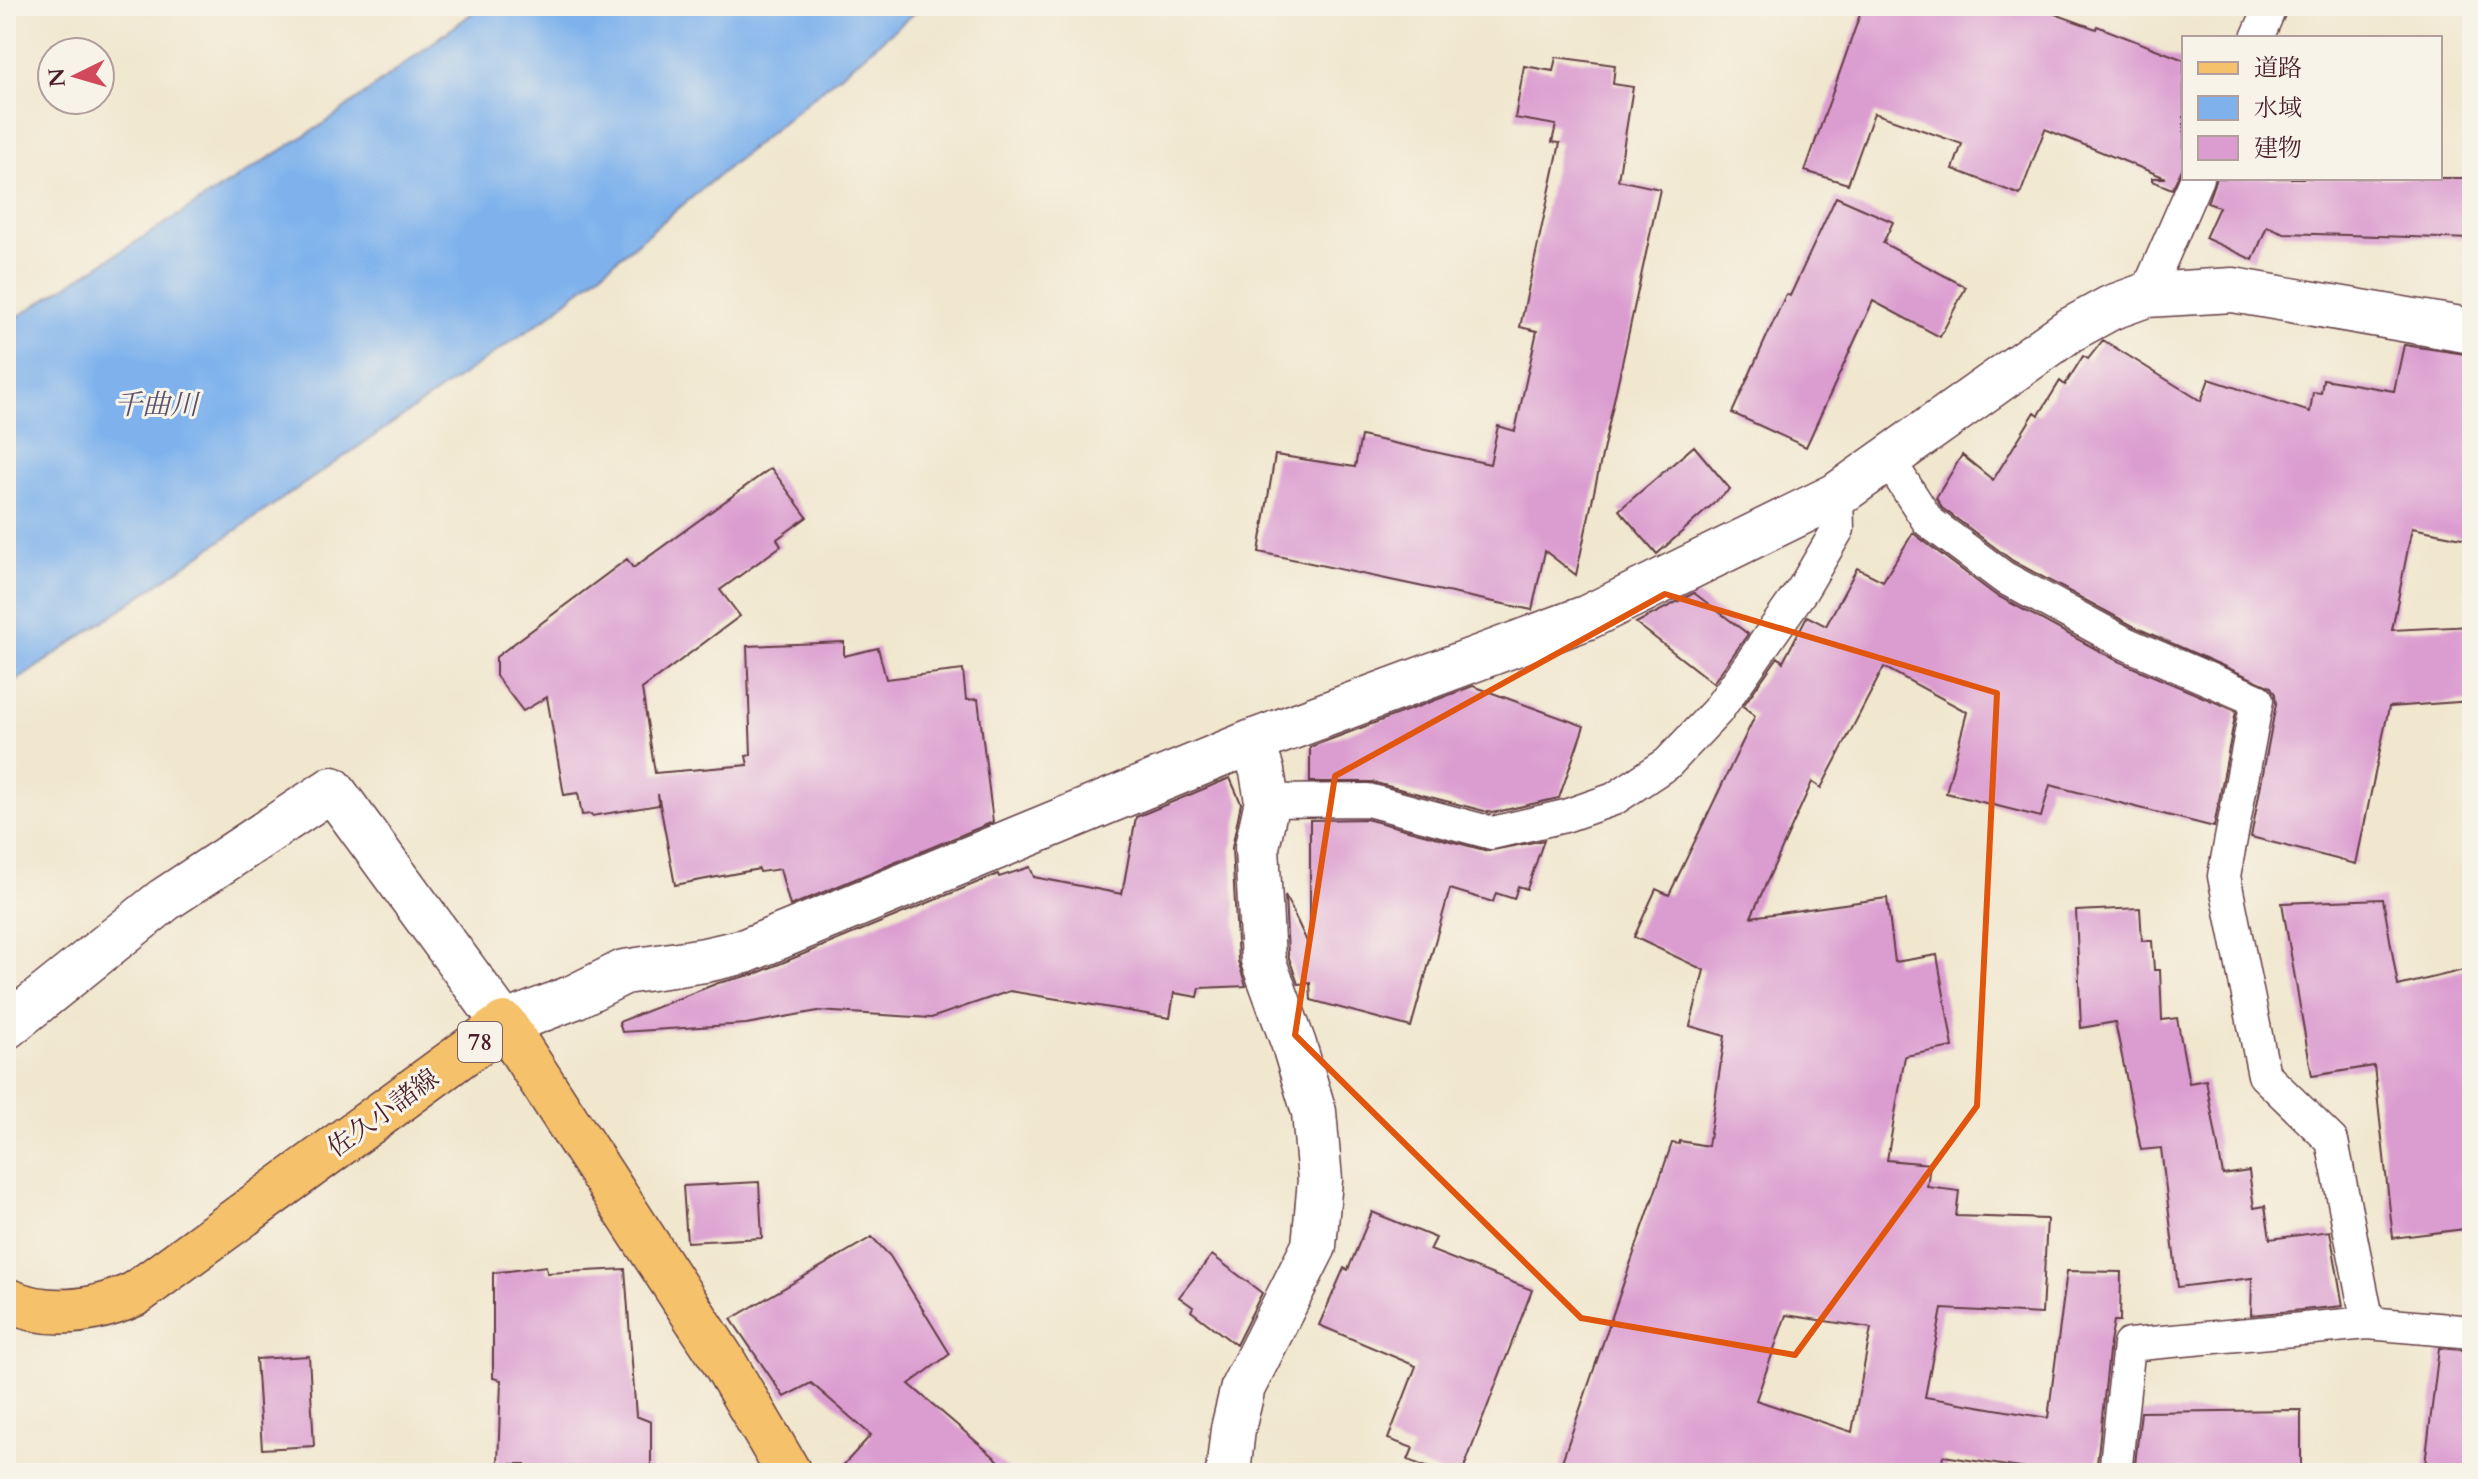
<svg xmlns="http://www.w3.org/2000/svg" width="2478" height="1479" font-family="Cardo,'Noto Serif JP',serif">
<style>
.water{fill:#7fb2ec;stroke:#64688c;stroke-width:2}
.building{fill:#db9dd0;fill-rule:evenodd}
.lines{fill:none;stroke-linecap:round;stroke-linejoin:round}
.service-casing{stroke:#633d44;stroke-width:35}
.minor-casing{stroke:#633d44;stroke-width:47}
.primary-casing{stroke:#633d44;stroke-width:47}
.service{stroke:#fff;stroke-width:32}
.minor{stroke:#fff;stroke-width:44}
.primary{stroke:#f5c16b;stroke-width:44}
.marked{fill:none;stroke:#e0560e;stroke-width:6;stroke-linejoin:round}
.labels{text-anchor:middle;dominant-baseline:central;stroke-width:6;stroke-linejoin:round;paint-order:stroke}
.shield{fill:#f7f3e8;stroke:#7e5f64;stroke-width:2}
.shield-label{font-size:24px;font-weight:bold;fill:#4a1f2b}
.street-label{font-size:26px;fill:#4a1f2b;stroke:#f7f3e8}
.water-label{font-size:28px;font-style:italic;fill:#5d526f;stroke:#f7f3e8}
</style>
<rect width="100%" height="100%" fill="#f7f3e8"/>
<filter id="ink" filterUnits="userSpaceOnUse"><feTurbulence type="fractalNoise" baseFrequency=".0125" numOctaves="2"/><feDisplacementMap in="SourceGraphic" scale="16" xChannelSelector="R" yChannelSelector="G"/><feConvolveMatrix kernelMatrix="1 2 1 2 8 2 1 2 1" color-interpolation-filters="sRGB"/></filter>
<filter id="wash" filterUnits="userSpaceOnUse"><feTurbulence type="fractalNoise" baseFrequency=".006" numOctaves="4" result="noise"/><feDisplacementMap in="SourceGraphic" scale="32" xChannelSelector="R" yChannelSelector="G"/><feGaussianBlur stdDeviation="1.8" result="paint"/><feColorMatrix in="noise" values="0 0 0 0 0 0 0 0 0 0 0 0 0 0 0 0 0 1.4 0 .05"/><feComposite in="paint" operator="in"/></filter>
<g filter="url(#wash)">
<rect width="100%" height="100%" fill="#f1e7cf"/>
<path class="water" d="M482,6H923L546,318L6,688V324L331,119Z"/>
<g id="blocks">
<path class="building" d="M1863,6H2033L2096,29L2097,26L2184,60V165L2172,189L2152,181V178H2166L2045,129L2020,195L1953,169L1962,144L1874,113L1848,184L1805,171Z
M1556,57L1615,65L1613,84L1633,87L1618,180L1660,189L1576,575L1545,551L1532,610L1259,552L1275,455L1355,467L1361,436L1490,464L1498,426L1515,431L1537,331L1520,327L1560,143L1552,142L1556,125L1515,118L1524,66L1553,71Z
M2216,178H2472V239L2284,233L2267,226L2253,260L2205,238L2219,207L2207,203Z
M1836,197L1893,222L1883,243L1966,287L1940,337L1873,301L1806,447L1732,413L1786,294L1790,296Z
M2103,340L2201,401L2209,379L2310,412L2313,392L2321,393L2323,379L2394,391L2404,345L2472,355V540L2412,528L2392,630L2472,626V701L2389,707L2356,864L2251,837L2276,704L2275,694L2271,687L2135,627L2013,561L1942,508L1936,498L1962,455L1993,480L2035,412L2039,415L2060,381L2065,385L2083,356L2088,359Z
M1694,446L1730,489L1657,554L1619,510Z
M771,468L807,517L777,539L781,546L720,590L740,616L642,689L655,773L748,765L746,756L751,755L747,646L844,642V656L878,648L886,679L963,670L966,700L978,699L993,822L790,906L780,869L760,872L759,869L675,885L658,794L659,805L592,816L591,814L582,815L578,793L564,795L547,697L523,711L496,676V657L627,559L633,568Z
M1913,533L1994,594L2118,661L2236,711L2214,827L2050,785L2041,817L1946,793L1967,712L1884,667L1821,788L1812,782L1751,917L1887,898L1895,962L1937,955L1953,1047L1905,1056L1887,1160L1930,1164L1927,1187L1959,1191L1956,1216L2047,1219L2042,1314L1942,1309L1925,1397L2048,1418L2067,1271L2121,1272L2120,1321H2114L2110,1343L2096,1473H2053L1943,1456L1942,1462L1948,1464L1946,1473H1558L1672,1143L1679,1144L1680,1141L1708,1146L1725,1036L1690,1026L1704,970L1634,937L1656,889L1669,895L1755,716L1743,706L1778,657L1783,662L1807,616L1826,626L1857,568L1883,581ZM1786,1315L1871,1328L1852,1432L1756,1400Z
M1694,593L1748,634L1713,683L1636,623Z
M1473,686L1584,726L1559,798L1492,813L1372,782H1310V747Z
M1230,778L1241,803L1232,848L1238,961L1246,986L1200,988L1198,997L1174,993L1170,1018L1010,991L931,1018L818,1011L746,1024L622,1032L619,1022L718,983L755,974L998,874L999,877L1030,867L1034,877L1122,894L1136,817Z
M1366,819L1488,851L1544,840L1527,889L1518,886L1514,899L1496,893L1493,902L1450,889L1411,1027L1311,1000L1310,983L1298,984L1288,955L1285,895L1310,948V820Z
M2383,899L2398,986L2472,968V1228L2393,1238L2374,1066L2312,1076L2282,903Z
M2140,908L2142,941H2152L2154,970H2160L2162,1020L2177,1018L2189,1083L2206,1080L2223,1175L2249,1171L2254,1208L2265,1206L2270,1239L2330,1231L2343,1306L2251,1315L2252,1278L2178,1287L2161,1148L2141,1150L2115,1022L2081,1028L2076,911Z
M759,1182L762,1238L687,1242L683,1186Z
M1372,1212L1436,1238L1430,1250L1532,1290L1462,1473H1442L1408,1460L1413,1448L1388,1439L1416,1366L1319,1325L1344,1268L1348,1270Z
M872,1237L890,1256L950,1354L909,1384L1013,1473H836L871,1435L811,1383L784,1397L731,1319Z
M1212,1255L1262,1293L1236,1345L1191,1311L1193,1307L1179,1297Z
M546,1266L547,1273L625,1269L636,1416L651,1422V1473H525V1464H498L501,1380L493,1378V1273Z
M2439,1348L2472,1351V1473H2424Z
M309,1356L314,1446L262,1449L256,1359Z
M2301,1410V1473H2134L2141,1412Z"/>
</g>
</g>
<g filter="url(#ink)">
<use href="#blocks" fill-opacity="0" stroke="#633d44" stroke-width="2"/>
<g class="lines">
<defs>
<path id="service" d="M2257,38L2271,6
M2146,295L2197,178
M1888,459L1928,521L2003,577L2127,644L2257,700L2224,876L2264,1075L2332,1141L2368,1323
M1267,801L1368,800L1492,833L1565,816L1614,799L1668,763L1717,711L1804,587L1838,529L1837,495
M2115,1473L2129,1345L2368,1323L2472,1332"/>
<path id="minor" d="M6,1027L164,900L332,789L504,1024L574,997L624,972L705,960L745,951L1252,742L1588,617L1837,495L2068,331L2110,308L2146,295L2233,290L2472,331
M1228,1473L1233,1429L1243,1387L1314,1246L1320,1180L1314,1112L1294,1045L1263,960L1257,847L1267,801L1262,771L1252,742"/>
<path id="primary" d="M6,1300C50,1319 93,1313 135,1294L504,1024L721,1357L789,1473"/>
</defs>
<use href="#service" class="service-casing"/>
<use href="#minor" class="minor-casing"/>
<use href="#primary" class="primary-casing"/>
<use href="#service" class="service"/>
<use href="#minor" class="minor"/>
<use href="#primary" class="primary"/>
</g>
</g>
<path class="marked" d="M1665,594L1997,693L1977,1106L1795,1355L1581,1318L1295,1035L1335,776Z"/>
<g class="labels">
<rect class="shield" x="458" y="1022" width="44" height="40" rx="6"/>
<g class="shield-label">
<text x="480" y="1042">78</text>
</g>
<g class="street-label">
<text transform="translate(383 1113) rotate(-36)">佐久小諸線</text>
</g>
<g class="water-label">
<text x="156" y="405">千曲川</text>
</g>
</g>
<rect width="2478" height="1479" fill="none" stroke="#f7f3e8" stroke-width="32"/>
<rect x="2182" y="36" width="260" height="144" fill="#f7f3e8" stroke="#b29e9c" stroke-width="2"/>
<rect x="2198" y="62" width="40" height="12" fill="#f5c16b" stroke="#b29e9c" stroke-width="2"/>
<text x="2254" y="76" font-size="24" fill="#4a1f2b">道路</text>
<rect x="2198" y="96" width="40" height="24" fill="#7fb2ec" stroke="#b29e9c" stroke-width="2"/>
<text x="2254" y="116" font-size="24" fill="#4a1f2b">水域</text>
<rect x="2198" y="136" width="40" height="24" fill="#db9dd0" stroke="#b29e9c" stroke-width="2"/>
<text x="2254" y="156" font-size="24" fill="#4a1f2b">建物</text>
<g transform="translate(76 76) rotate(265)"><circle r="38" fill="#f7f3e8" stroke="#b29e9c" stroke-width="2"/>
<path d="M0-6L14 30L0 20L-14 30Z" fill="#d1495b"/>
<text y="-12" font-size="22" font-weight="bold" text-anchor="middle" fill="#4a1f2b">N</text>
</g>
</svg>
